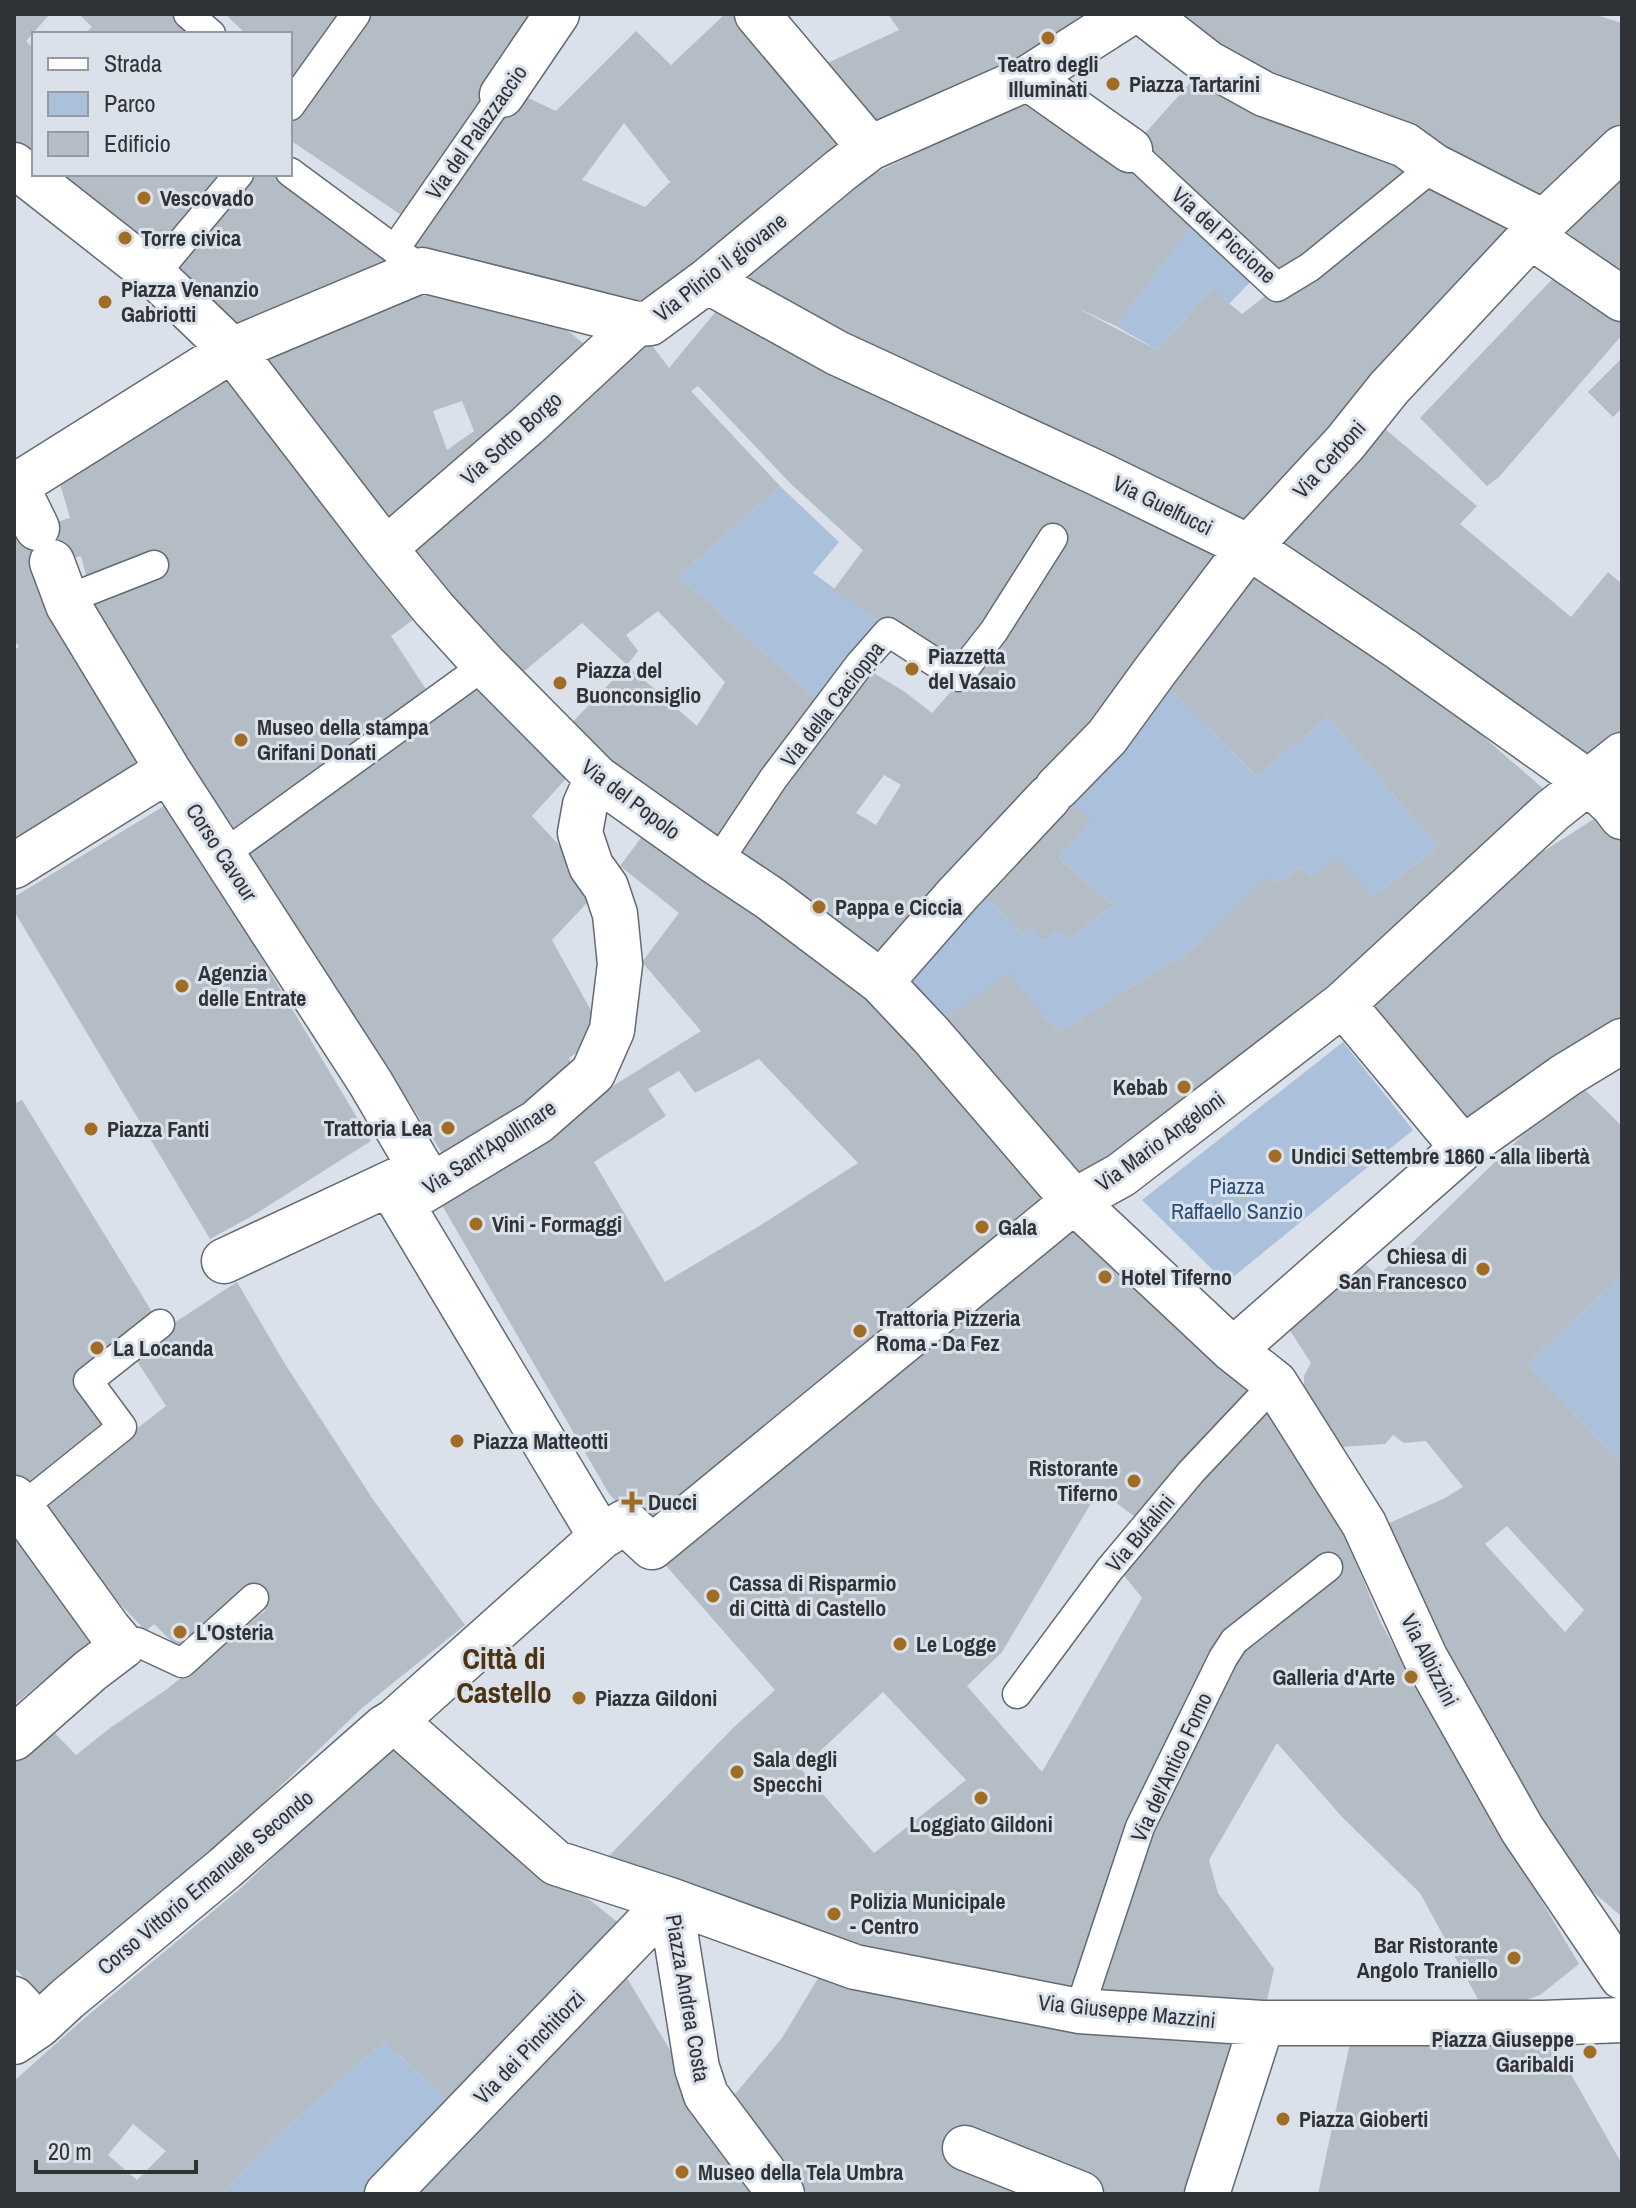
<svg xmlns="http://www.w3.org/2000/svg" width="1636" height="2208" font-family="'Archivo Narrow',sans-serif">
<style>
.green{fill:#abc0db}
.building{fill:#b4bcc5;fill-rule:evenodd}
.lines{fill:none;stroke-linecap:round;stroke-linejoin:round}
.service-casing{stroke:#636a72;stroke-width:31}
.pedestrian-casing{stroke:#636a72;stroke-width:45}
.minor-casing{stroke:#636a72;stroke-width:47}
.service{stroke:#fff;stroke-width:28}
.pedestrian{stroke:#fff;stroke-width:42}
.minor{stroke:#fff;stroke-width:44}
.poi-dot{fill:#a16d25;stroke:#dae1eb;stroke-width:3}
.labels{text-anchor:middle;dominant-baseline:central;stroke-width:6;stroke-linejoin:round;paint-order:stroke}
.poi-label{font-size:22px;font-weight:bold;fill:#303336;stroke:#dae1eb;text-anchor:start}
.street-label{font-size:22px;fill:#303336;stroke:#dae1eb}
.park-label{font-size:22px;fill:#284d79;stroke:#dae1eb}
.district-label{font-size:30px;font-weight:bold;fill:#4c3311;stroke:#dae1eb}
</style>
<rect width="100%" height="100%" fill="#dae1eb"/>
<path class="green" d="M1194,222L1254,278L1229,304L1211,290L1157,350L1116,326Z
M780,486L839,542L813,573L885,625L821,703L678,576Z
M1164,683L1256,776L1328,717L1415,820L1439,846L1373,897L1337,859L1310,877L1301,867L1275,883L1267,876L1190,951L1060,1031L1043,1016L938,1024L894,978L975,885L1022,934L1032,927L1043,942L1057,930L1070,939L1113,905L1058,858L1090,821L1063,794Z
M1343,1042L1413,1130L1226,1283L1142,1200Z
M1619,1278L1622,1282V1464L1527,1365Z
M384,2041L458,2111L377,2194H222L272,2141Z"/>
<path class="building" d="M14,14H50L26,41L34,49V166L14,150Z
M79,14H180L202,34H84L92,27Z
M225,14H351L290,100V34H246Z
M361,14H551L410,221L290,140V115Z
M725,14H745L852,145L642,313L402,248L513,91L556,111L636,31L671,65ZM624,123L670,182L645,207L582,180Z
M888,14H1117L882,135L823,65L899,30Z
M1161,14H1593L1622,23V135L1546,208L1337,110Z
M1208,63L1440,174L1532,226L1242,536L733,283L778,236L869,176L1046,91L1130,150ZM1201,213L1277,287L1242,314L1212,289L1157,350L1075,307L1116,326Z
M1622,171V275L1562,228Z
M44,174H235L155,266Z
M252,174H279L390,260L231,331L163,273Z
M1559,272L1622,315V335L1499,477L1487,486L1420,418Z
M443,295L544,316L572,334L595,353L398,532L246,352L375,296ZM462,401L474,431L447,450L433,411Z
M722,304L1226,559L1050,782L1091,820L1058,858L1113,905L1070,939L1057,930L1043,942L1032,927L1022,934L975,885L885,965L728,857L867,669L905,692L932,713L1002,634L959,668L885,625L834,589L863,550L791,484L698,386L691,391L780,486L678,576L821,703L721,851L566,729L627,665L582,623L515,679L401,546L645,336L669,368ZM658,611L725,682L697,726L627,665L638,651L626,635ZM884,775L901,785L876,825L856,813Z
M1622,358V408L1613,417L1588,392Z
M231,363L425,611L391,636L433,700L239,836L166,727L88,616V583L81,556L35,566L150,760L14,852V650L19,647L14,640V516L22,532L70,518L56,470Z
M1379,424L1477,506L1460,524L1571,617L1608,572L1622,584V737L1591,763L1271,544Z
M1255,564L1389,655L1553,797L1359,966L1076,1185L938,1024L1009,973L1043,1016L1060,1031L1190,951L1267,875L1275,883L1301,867L1310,877L1337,858L1373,897L1439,846L1415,820L1328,717L1256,776L1164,683Z
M475,682L573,771L532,816L600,889L552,940L594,1016L586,1046L569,1058L576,1077L449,1164L247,849Z
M169,803L371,1141L252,1216L210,1239L14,911V897Z
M1608,810L1622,828V1026L1468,1128L1363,999L1508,874Z
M652,823L843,962L1065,1201L641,1532L608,1492L439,1200L568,1114L701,1031L642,962L679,913L620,866ZM759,1059L858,1163L761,1225L665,1282L594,1162L666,1116L648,1089L679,1071L695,1093Z
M1577,1082L1622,1126V1282L1619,1278L1527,1365L1622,1464V1917L1568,1870L1459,1676L1385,1525L1443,1499L1463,1487L1426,1441L1404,1443L1393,1435L1385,1444L1339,1447L1304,1413V1376L1311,1363L1289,1329L1362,1261L1378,1276ZM1507,1526L1584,1610L1565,1632L1485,1544Z
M22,1100L157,1320L80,1376L112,1425L26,1495L14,1479V1104Z
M1079,1216L1271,1405L1317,1468L1381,1623L1441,1731L1579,1964L1540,1995L1486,2014L1420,1893L1343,1818L1277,1743L1209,1860L1218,1893L1274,1969L1265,2009L1087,2002L1148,1841L1231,1664L1332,1571L1223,1639L1079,1996L959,1976L684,1893L605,1860L734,1727L775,1690L662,1561ZM1099,1490L1142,1522L1119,1569L1142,1598L1042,1772L967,1686L1002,1652ZM883,1692L966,1780L874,1853L801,1769Z
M237,1282L285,1364L374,1501L465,1625L362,1708L159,1903L48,2004L14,1967V1753L46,1724L76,1755L110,1728L167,1689L266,1610L248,1592L183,1652L154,1624L146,1631L94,1577L41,1503L166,1406L133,1355L163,1330Z
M14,1513L99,1634L14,1705Z
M396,1747L634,1935L458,2111L384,2041L272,2141L222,2194H14V2081L86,2017L241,1888L323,1810ZM133,2124L166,2151L137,2180L108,2155Z
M823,1970L1252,2041L1203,2194H1108L1039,2171L1062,2194H808L726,2105L782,2038Z
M624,1973L713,2122L773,2194H403Z
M1552,2041L1622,2164V2194H1318L1350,2043Z"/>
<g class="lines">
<defs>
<path id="service" d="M188,14L211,34
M290,106L356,14
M1130,150L1277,287L1310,267L1434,166
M290,172L409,260
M395,249L502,95
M154,275L239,174
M65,600L154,565
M224,854L485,665
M717,863L773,779L859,665L888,632L958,677L994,631L1053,538
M21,1508L122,1427L88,1381L160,1324
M123,1646L137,1642L182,1663L254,1598
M1017,1694L1109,1570L1191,1472L1275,1383
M1079,2011L1140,1827L1223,1658L1234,1641L1328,1567"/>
<path id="pedestrian" d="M385,549L527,426L637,324
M14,1998L39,2025"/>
<path id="minor" d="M757,14L870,148
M1145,14L1208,63L1264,94L1405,145L1434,166L1544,222
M1028,78L1130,150
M502,95L557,14
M14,165L154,275L232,350L385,549L434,609L485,665L597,778L717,863L771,899L881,982L931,1035L1074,1201L1233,1350L1275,1383L1364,1524L1425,1657L1522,1829L1622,1977
M1530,236L1622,299
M707,281L837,353L1097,473L1249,547L1401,649L1588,782L1613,805L1622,817
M14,481L37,528
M17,485L232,350L422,270L637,324L650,323L707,281L841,170L870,148L1028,78L1128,14
M52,562L68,605L168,770L370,1082L421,1169L224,1261
M1057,788L1107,737L1155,671L1249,547L1345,443L1389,388L1544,222L1622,148
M14,866L168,770
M881,982L957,895L1049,797
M1343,1004L1463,1148
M390,1185L601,1537
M403,1203L537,1122L593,1073L612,1030L620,964L615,914L606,887L591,866L580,833L585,805L597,778
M1233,1350L1463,1148L1566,1075L1622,1041
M14,1498L108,1628L123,1646L90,1671L14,1738
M395,1721L556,1863L670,1900L855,1967L1079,2011L1262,2023H1543L1622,2020
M670,1900L697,2068L706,2095L774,2186L782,2194
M14,2042L39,2025L67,1999L225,1868L385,1727L395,1721L601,1537L625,1522L652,1547L1074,1201L1121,1175L1343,1004L1552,811L1622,755
M965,2148L1081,2194
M387,2194L670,1900
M1207,2194L1262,2023"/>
</defs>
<use href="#service" class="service-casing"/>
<use href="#pedestrian" class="pedestrian-casing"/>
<use href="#minor" class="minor-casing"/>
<use href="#service" class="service"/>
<use href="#pedestrian" class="pedestrian"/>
<use href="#minor" class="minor"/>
</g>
<g class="poi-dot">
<circle cx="1048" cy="38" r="8"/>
<circle cx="1113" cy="84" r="8"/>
<circle cx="144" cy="198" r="8"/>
<circle cx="125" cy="238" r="8"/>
<circle cx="105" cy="302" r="8"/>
<circle cx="912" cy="669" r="8"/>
<circle cx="560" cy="683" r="8"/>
<circle cx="241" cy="740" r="8"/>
<circle cx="819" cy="907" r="8"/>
<circle cx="182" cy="986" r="8"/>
<circle cx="1184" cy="1087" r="8"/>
<circle cx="448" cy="1128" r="8"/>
<circle cx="91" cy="1129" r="8"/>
<circle cx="1275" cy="1156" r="8"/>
<circle cx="476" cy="1224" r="8"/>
<circle cx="982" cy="1227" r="8"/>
<circle cx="1483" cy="1269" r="8"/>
<circle cx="1105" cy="1277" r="8"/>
<circle cx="860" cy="1331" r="8"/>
<circle cx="97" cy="1348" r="8"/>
<circle cx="457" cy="1441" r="8"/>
<circle cx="1134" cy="1481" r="8"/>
<path d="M628 1490h8v8h8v8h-8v8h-8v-8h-8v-8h8z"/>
<circle cx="713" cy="1596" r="8"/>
<circle cx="180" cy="1632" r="8"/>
<circle cx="900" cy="1644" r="8"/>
<circle cx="1411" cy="1677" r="8"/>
<circle cx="579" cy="1698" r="8"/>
<circle cx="737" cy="1772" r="8"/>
<circle cx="981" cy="1798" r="8"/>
<circle cx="834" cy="1914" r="8"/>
<circle cx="1514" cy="1958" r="8"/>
<circle cx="1590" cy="2052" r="8"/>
<circle cx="1283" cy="2119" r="8"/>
<circle cx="682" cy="2172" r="8"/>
</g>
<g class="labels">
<g class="poi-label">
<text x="1048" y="64" text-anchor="middle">Teatro degli<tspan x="1048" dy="25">Illuminati</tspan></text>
<text x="1129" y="84">Piazza Tartarini</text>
<text x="160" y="198">Vescovado</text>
<text x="141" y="238">Torre civica</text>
<text x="121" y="289">Piazza Venanzio<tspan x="121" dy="25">Gabriotti</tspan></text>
<text x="928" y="656">Piazzetta<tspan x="928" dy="25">del Vasaio</tspan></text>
<text x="576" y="670">Piazza del<tspan x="576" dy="25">Buonconsiglio</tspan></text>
<text x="257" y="727">Museo della stampa<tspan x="257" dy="25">Grifani Donati</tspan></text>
<text x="835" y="907">Pappa e Ciccia</text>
<text x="198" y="973">Agenzia<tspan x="198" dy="25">delle Entrate</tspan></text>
<text x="1168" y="1087" text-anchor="end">Kebab</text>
<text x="432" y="1128" text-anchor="end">Trattoria Lea</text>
<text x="107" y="1129">Piazza Fanti</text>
<text x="1291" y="1156">Undici Settembre 1860 - alla libertà</text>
<text x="492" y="1224">Vini - Formaggi</text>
<text x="998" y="1227">Gala</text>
<text x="1467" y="1256" text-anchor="end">Chiesa di<tspan x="1467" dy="25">San Francesco</tspan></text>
<text x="1121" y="1277">Hotel Tiferno</text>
<text x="876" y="1318">Trattoria Pizzeria<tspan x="876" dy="25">Roma - Da Fez</tspan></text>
<text x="113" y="1348">La Locanda</text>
<text x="473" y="1441">Piazza Matteotti</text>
<text x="1118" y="1468" text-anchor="end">Ristorante<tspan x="1118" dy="25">Tiferno</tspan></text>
<text x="648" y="1502">Ducci</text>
<text x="729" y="1583">Cassa di Risparmio<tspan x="729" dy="25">di Città di Castello</tspan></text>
<text x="196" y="1632">L'Osteria</text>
<text x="916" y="1644">Le Logge</text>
<text x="1395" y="1677" text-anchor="end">Galleria d'Arte</text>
<text x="595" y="1698">Piazza Gildoni</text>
<text x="753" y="1759">Sala degli<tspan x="753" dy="25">Specchi</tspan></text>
<text x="981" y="1824" text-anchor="middle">Loggiato Gildoni</text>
<text x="850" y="1901">Polizia Municipale<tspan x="850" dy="25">- Centro</tspan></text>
<text x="1498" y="1945" text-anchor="end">Bar Ristorante<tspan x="1498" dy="25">Angolo Traniello</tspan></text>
<text x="1574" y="2039" text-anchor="end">Piazza Giuseppe<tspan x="1574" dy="25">Garibaldi</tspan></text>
<text x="1299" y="2119">Piazza Gioberti</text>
<text x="698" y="2172">Museo della Tela Umbra</text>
</g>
<g class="street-label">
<text transform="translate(476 132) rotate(-55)">Via del Palazzaccio</text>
<text transform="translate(1224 235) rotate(42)">Via del Piccione</text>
<text transform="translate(720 267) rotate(-38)">Via Plinio il giovane</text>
<text transform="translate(511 438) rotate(-42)">Via Sotto Borgo</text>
<text transform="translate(1329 459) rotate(-48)">Via Cerboni</text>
<text transform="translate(1163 505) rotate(26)">Via Guelfucci</text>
<text transform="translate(832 704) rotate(-52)">Via della Cacioppa</text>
<text transform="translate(631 799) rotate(37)">Via del Popolo</text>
<text transform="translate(222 852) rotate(57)">Corso Cavour</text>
<text transform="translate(1160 1141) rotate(-36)">Via Mario Angeloni</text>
<text transform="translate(489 1147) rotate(-33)">Via Sant'Apollinare</text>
<text transform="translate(1140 1533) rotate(-50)">Via Bufalini</text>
<text transform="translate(1430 1660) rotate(63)">Via Albizzini</text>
<text transform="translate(1171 1767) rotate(-65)">Via del'Antico Forno</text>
<text transform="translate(205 1882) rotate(-40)">Corso Vittorio Emanuele Secondo</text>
<text transform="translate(688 1998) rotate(80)">Piazza Andrea Costa</text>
<text transform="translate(1127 2011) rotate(6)">Via Giuseppe Mazzini</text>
<text transform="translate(529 2047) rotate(-46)">Via dei Pinchitorzi</text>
</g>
<g class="park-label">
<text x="1237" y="1186">Piazza<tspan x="1237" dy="25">Raffaello Sanzio</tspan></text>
</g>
<g class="district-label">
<text x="504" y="1658">Città di<tspan x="504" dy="34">Castello</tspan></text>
</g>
</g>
<rect width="1636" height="2208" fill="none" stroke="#303336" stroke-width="32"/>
<rect x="32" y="32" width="260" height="144" fill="#dae1eb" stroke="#969ba3" stroke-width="2"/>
<rect x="48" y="58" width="40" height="12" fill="#ffffff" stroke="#969ba3" stroke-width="2"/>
<text x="104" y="72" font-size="24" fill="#303336">Strada</text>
<rect x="48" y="92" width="40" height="24" fill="#abc0db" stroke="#969ba3" stroke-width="2"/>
<text x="104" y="112" font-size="24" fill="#303336">Parco</text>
<rect x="48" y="132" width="40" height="24" fill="#b4bcc5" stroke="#969ba3" stroke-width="2"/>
<text x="104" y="152" font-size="24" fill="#303336">Edificio</text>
<path d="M36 2160v12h160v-12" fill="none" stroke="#303336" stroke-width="4"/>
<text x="48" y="2160" font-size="24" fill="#303336" stroke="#dae1eb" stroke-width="6" paint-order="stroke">20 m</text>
</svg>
